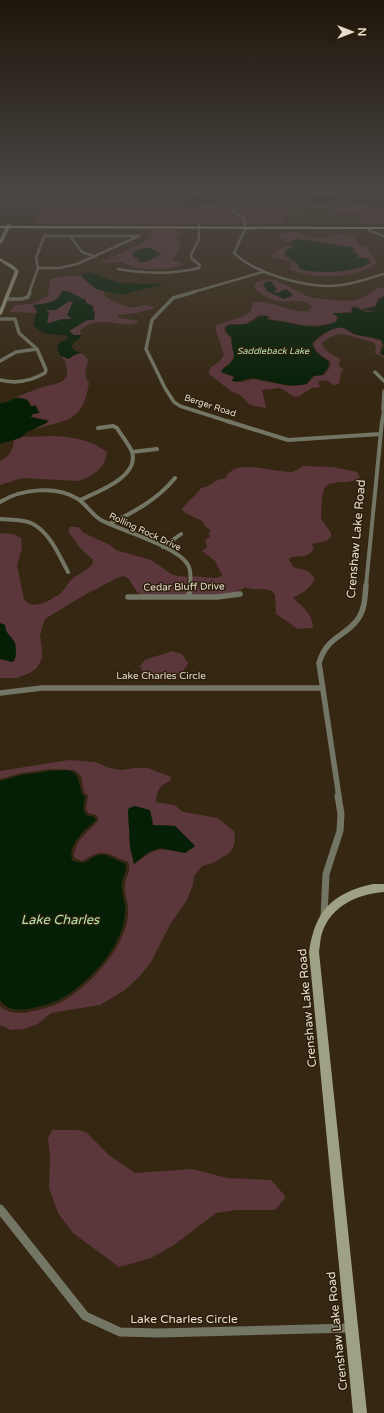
<svg xmlns="http://www.w3.org/2000/svg" width="384" height="1413" font-family="'Varela Round',sans-serif">
<style>
.built{fill:#3f2e12}
.green{fill:#5b363b;fill-rule:evenodd}
.water{fill:#051f06;fill-rule:evenodd}
.lines{fill:none;stroke-linecap:round;stroke-linejoin:round}
.street-far5{stroke:#747665;stroke-width:2.5}
.street-far4{stroke:#747665;stroke-width:3.5}
.street-far3{stroke:#747665;stroke-width:4}
.street-far2{stroke:#747665;stroke-width:5.5}
.street-far1{stroke:#747665;stroke-width:7}
.street{stroke:#747665;stroke-width:9}
.secondary{fill:#9fa185;fill-rule:evenodd}
.primary{fill:#bfc29e;fill-rule:evenodd}
.labels{text-anchor:middle;dominant-baseline:central;stroke-width:3;stroke-linejoin:round;paint-order:stroke}
.far-water-label{font-size:9px;font-style:italic;fill:#b1e3af;stroke:#2b1e09}
.far-street-label{font-size:9px;fill:#e6ddd0;stroke:#2b1e09}
.street-label{font-size:10px;fill:#e6ddd0;stroke:#2b1e09}
.near-street-label{font-size:12px;fill:#e6ddd0;stroke:#2b1e09}
.near-water-label{font-size:13px;font-style:italic;fill:#b1e3af;stroke:#2b1e09}
</style>
<rect width="100%" height="100%" fill="#352712"/>
<path class="built" d="M284,210H322L349,214L353,220H348V222L287,223Z"/>
<path class="green" d="M48,192H384V224H361L357,214L322,209L282,210L285,224L35,223Z
M147,230H181V233L176,238L180,242V248L172,260L186,265L164,269H142L134,268L121,262L99,263L148,240L153,236ZM150,248L161,254L147,262H138L140,260L133,253L139,249Z
M293,232C302,234 310,238 318,238C339,239 346,223 360,246L366,247L369,250V252L374,257L377,263C367,274 331,278 317,276C308,275 299,272 290,270L289,268L292,267L291,263L292,261L274,258L272,256L278,249L290,246L293,248L287,249L283,254C287,261 297,260 298,268C311,275 361,273 371,262L368,259L358,257L359,254L353,251L356,249L352,247L298,239L288,242L279,237L278,235L280,233Z
M69,275L81,276L94,287L104,292V295C111,301 121,305 130,307C139,309 146,301 155,308L137,313L117,315L119,318L139,321C130,332 97,311 80,331L81,335H74L69,331L87,320L94,312L93,306C82,303 77,291 62,291C58,302 45,304 33,305L37,311L35,313L10,312L15,305L33,304L48,296L50,281L51,279Z
M267,279C278,279 296,291 307,296C315,299 326,299 334,300C342,301 352,301 359,299C368,297 374,286 384,288V296L378,299L375,306L362,309L365,311H376L366,312L356,306L352,307L351,312L332,313L337,317L335,322C308,331 294,321 267,319L271,317L259,315L246,324H230L224,327L225,332L231,338C230,345 236,354 232,360C230,364 224,367 221,371L222,373L234,377L231,381L242,382L253,379L289,386L307,384L315,376L324,375C328,371 331,367 330,361C322,357 316,352 313,344C318,338 334,326 343,328C348,330 351,334 357,335C365,337 373,337 381,341L382,346L379,353L384,356V358L375,353L376,347L373,342C351,338 341,326 322,343C323,352 335,355 341,360L339,362V366L344,370L341,372L339,384L334,385C328,381 325,379 318,382L320,387L312,388L298,397L293,396L280,388L262,390L266,408L254,406L249,404L240,395L231,391L209,374L210,368L219,362L224,355L215,327C223,320 248,319 252,308C252,306 252,304 253,302C273,300 289,313 308,311L312,307C306,297 288,303 278,301C272,300 268,298 263,295C259,292 256,291 254,286L255,283ZM268,281L273,283L272,284L277,289L273,292L277,293L286,289L292,295L291,297L285,299L267,291L264,284Z
M69,301L73,303L70,317L73,320L62,319L47,324L48,316L46,310L60,307Z
M81,353L84,355L88,360C86,371 83,374 89,383C83,422 68,420 34,429L47,423L49,420L32,417L33,414L40,413L36,405L31,406L30,402L27,399L16,397C25,394 33,390 43,387C53,384 69,384 67,370C66,364 65,360 61,356L69,359L74,355Z
M54,436C74,437 91,440 107,452C105,469 92,477 77,481L22,478L0,485V461C9,458 13,449 14,440L23,437Z
M303,466L333,467L357,472L360,477C352,486 336,478 325,487C320,498 322,508 321,519L331,533V537L326,541L312,544L314,548C309,558 301,556 291,557L289,559L293,567L308,571L315,578C311,589 303,592 293,598C303,607 313,614 313,628L298,629L276,614L275,594C266,584 255,593 246,587C229,597 210,596 192,595V576L216,578L222,576V575L215,561L202,551L207,547L205,540L210,537L209,532L211,531L204,525L202,521L185,513L182,509C187,501 196,496 201,488C213,486 212,480 226,478C234,457 276,473 292,472C296,471 299,468 303,466Z
M70,527H78L84,533L110,545L116,550L151,560L173,575L187,577V596H144L137,592L128,578L123,576L117,578L81,597L45,619L40,635L42,652V658L37,668L30,673L17,678H0V659L11,662L15,659C16,654 16,646 14,642C12,636 5,634 5,625L0,623V533L13,534L21,538L22,548L17,565L24,600C34,611 51,600 61,593C65,589 67,584 71,580C77,574 88,571 93,563L92,559L80,548L68,531Z
M172,651L182,654L188,663C186,667 183,671 181,674C174,681 160,682 150,679C145,677 142,671 140,666L145,660Z
M69,760L95,762L109,768L121,770L135,768H148L171,777L170,781C160,785 156,791 156,802C162,804 167,803 173,805C178,806 179,810 184,812L218,818L234,831L235,840L233,848L229,853L213,863L202,866L194,876L193,885L187,900L171,923L151,962L140,976L125,990L100,1005L51,1013L38,1024L24,1029L11,1030L0,1025V1006C6,1013 20,1014 29,1012C38,1010 47,1008 55,1005C80,995 110,963 121,939C126,929 129,917 128,906C127,899 124,893 125,885C125,877 132,871 128,862C116,858 104,848 91,856C88,857 85,860 82,861L75,858L74,856C76,837 89,833 99,819L96,815L88,813L86,808L88,796L84,792L81,776L74,770L50,769L22,773L0,779V771ZM129,808L152,817L153,825L175,826L195,846L185,853C157,848 158,846 134,864L130,847L128,811Z
M52,1130H79L86,1132L110,1156L135,1173L192,1169L227,1178L271,1180L286,1197L275,1210H237L216,1213L174,1245L151,1258L119,1267L73,1233L58,1213L49,1188L50,1157L48,1139Z"/>
<path class="water" d="M202,192H249L250,195L248,198L210,203L194,207H183L184,201L200,196Z
M337,192H384V209C371,203 350,202 336,202C327,202 320,206 310,202L315,197Z
M298,239L351,247L355,249L352,251L357,254V257L367,259L370,262C359,273 317,273 303,270C298,267 300,265 296,262C292,259 288,258 285,254L288,249L294,248L289,243L290,241Z
M145,248H150L162,254L149,260L150,261L138,262L140,260L134,257L133,253L139,249Z
M90,272L118,283L164,284L121,295L96,289L81,276L83,274Z
M268,281L273,282L272,284L277,289L273,292L277,293L286,289L293,295L283,299L267,291L263,284Z
M62,291H67L86,300V303L93,306L92,308L95,313L94,320H87L69,331L74,335H81L80,338L73,343L72,347L74,350L81,353L74,355L69,359L61,356L57,349L59,343L67,339L68,336C53,332 45,339 33,324L37,311L33,305C44,304 59,303 62,291ZM69,301L73,302L67,315L72,319H62L47,324L49,323L47,322L49,313L46,310H56Z
M384,297V356L381,353L384,346L382,340C374,337 366,337 358,335C353,334 349,330 344,328C334,325 317,336 312,344C314,352 321,357 328,361C330,367 326,370 322,375L313,376L306,384C288,388 271,381 254,378C246,377 240,383 232,381L235,377L222,372L223,369C243,356 230,354 232,338L226,331L227,326C234,324 240,325 247,324C256,322 258,312 269,317L267,320C293,321 309,333 336,322L339,317L333,313H352V307C364,308 361,314 377,311L363,309L376,307L379,299Z
M16,398C23,399 28,398 30,406H35L39,413L32,414L30,417L48,421L46,423L27,432L20,438L0,444V403L7,402Z
M0,623L5,625C5,634 12,636 15,643C16,648 17,657 13,662L0,659Z
M67,770C83,773 76,788 85,797L83,809L86,815L94,817L96,820C86,829 67,844 72,860C92,869 87,853 105,855C110,856 120,862 126,864C127,872 122,877 122,884C121,892 124,898 125,905C126,916 123,929 118,938C108,962 78,992 54,1002C47,1005 40,1006 33,1008C20,1011 8,1011 0,1000V781L22,775L50,771Z
M135,806L150,810L153,825L175,826L195,846L185,853L160,848L149,852L134,864L130,847L128,811L129,808Z"/>
<g class="lines">
<path class="street-far5" d="M0,193L5,192
M233,211L244,218L245,225
M253,228L245,229L234,253C254,273 301,286 329,286C348,286 366,279 384,274
M371,228L369,230L370,231L384,236
M46,236H139L77,264L59,268H38L36,258L44,237Z
M70,236L82,252L96,257
M118,269C146,274 171,275 199,268L200,265L192,259L191,255L199,239V225
M29,293L38,268
M190,293L263,272"/>
<path class="street-far4" d="M194,292L173,298L152,320L146,349L165,388L174,402L180,406L230,422
M6,299H22L28,297L30,292
M0,319H15L19,333L37,349
M0,361L16,352L37,349L46,370L45,373C31,381 15,384 0,380
M375,372L384,381
M383,410L384,391
M382,422L384,409"/>
<path class="street-far3" d="M227,421L288,440L380,434
M132,452L157,449
M80,500C97,492 140,477 132,452C129,444 121,435 117,428L113,426L98,428
M0,502C21,489 56,485 78,499C87,505 92,515 101,520C121,531 178,546 188,565C192,571 190,580 190,586
M0,519C10,520 21,519 31,523C49,531 59,555 68,572
M109,524C134,512 157,500 175,478
M163,547L181,534
M366,586L382,421"/>
<path class="street-far2" d="M128,597H217L240,594
M189,597L190,585
M0,693L42,688H323
M339,797L319,663C327,636 344,638 358,619C365,609 365,597 366,585"/>
<path class="street-far1" d="M324,917L326,874L340,831L341,814L338,796"/>
<path class="street" d="M0,1209L85,1316L120,1332L159,1333L351,1328"/>
<path class="secondary" d="M9,224L11,225L2,243L0,244V239L7,225Z
M0,258L14,266L19,271L2,314L0,315V309L15,271L0,261Z
M373,884H384V892C357,894 331,906 322,933C320,939 320,946 319,952L367,1413H353L309,952C315,911 332,893 373,884Z"/>
<path class="primary" d="M0,226L384,227V229L0,228Z"/>
</g>
<linearGradient id="sky" x2="0" y2="1"><stop stop-color="#1d150a"/><stop offset="0.49" stop-color="#4b4744"/><stop offset="1" stop-color="#4b4744" stop-opacity="0"/></linearGradient>
<rect width="384" height="390" fill="url(#sky)"/>
<g class="labels">
<g class="far-water-label">
<text x="273" y="351">Saddleback Lake</text>
</g>
<g class="far-street-label">
<text transform="translate(210 406) rotate(18)">Berger Road</text>
<text transform="translate(145 532) rotate(25)">Rolling Rock Drive</text>
</g>
<g class="street-label">
<text transform="translate(184 587) rotate(-1)">Cedar Bluff Drive</text>
<text x="161" y="676">Lake Charles Circle</text>
</g>
<g class="near-street-label">
<text transform="translate(356 539) rotate(-85)">Crenshaw Lake Road</text>
<text transform="translate(307 1008) rotate(-95)">Crenshaw Lake Road</text>
<text x="184" y="1319">Lake Charles Circle</text>
<text transform="translate(337 1331) rotate(-96)">Crenshaw Lake Road</text>
</g>
<g class="near-water-label">
<text x="60" y="920">Lake Charles</text>
</g>
</g>
<g transform="translate(352 32) rotate(90)" stroke="#2b1e09" stroke-width="3" paint-order="stroke">
<path d="M0-3L7 15L0 10L-7 15Z" fill="#e6ddd0"/>
<text y="-6" font-size="11" font-weight="bold" text-anchor="middle" fill="#e6ddd0">N</text>
</g>
</svg>
